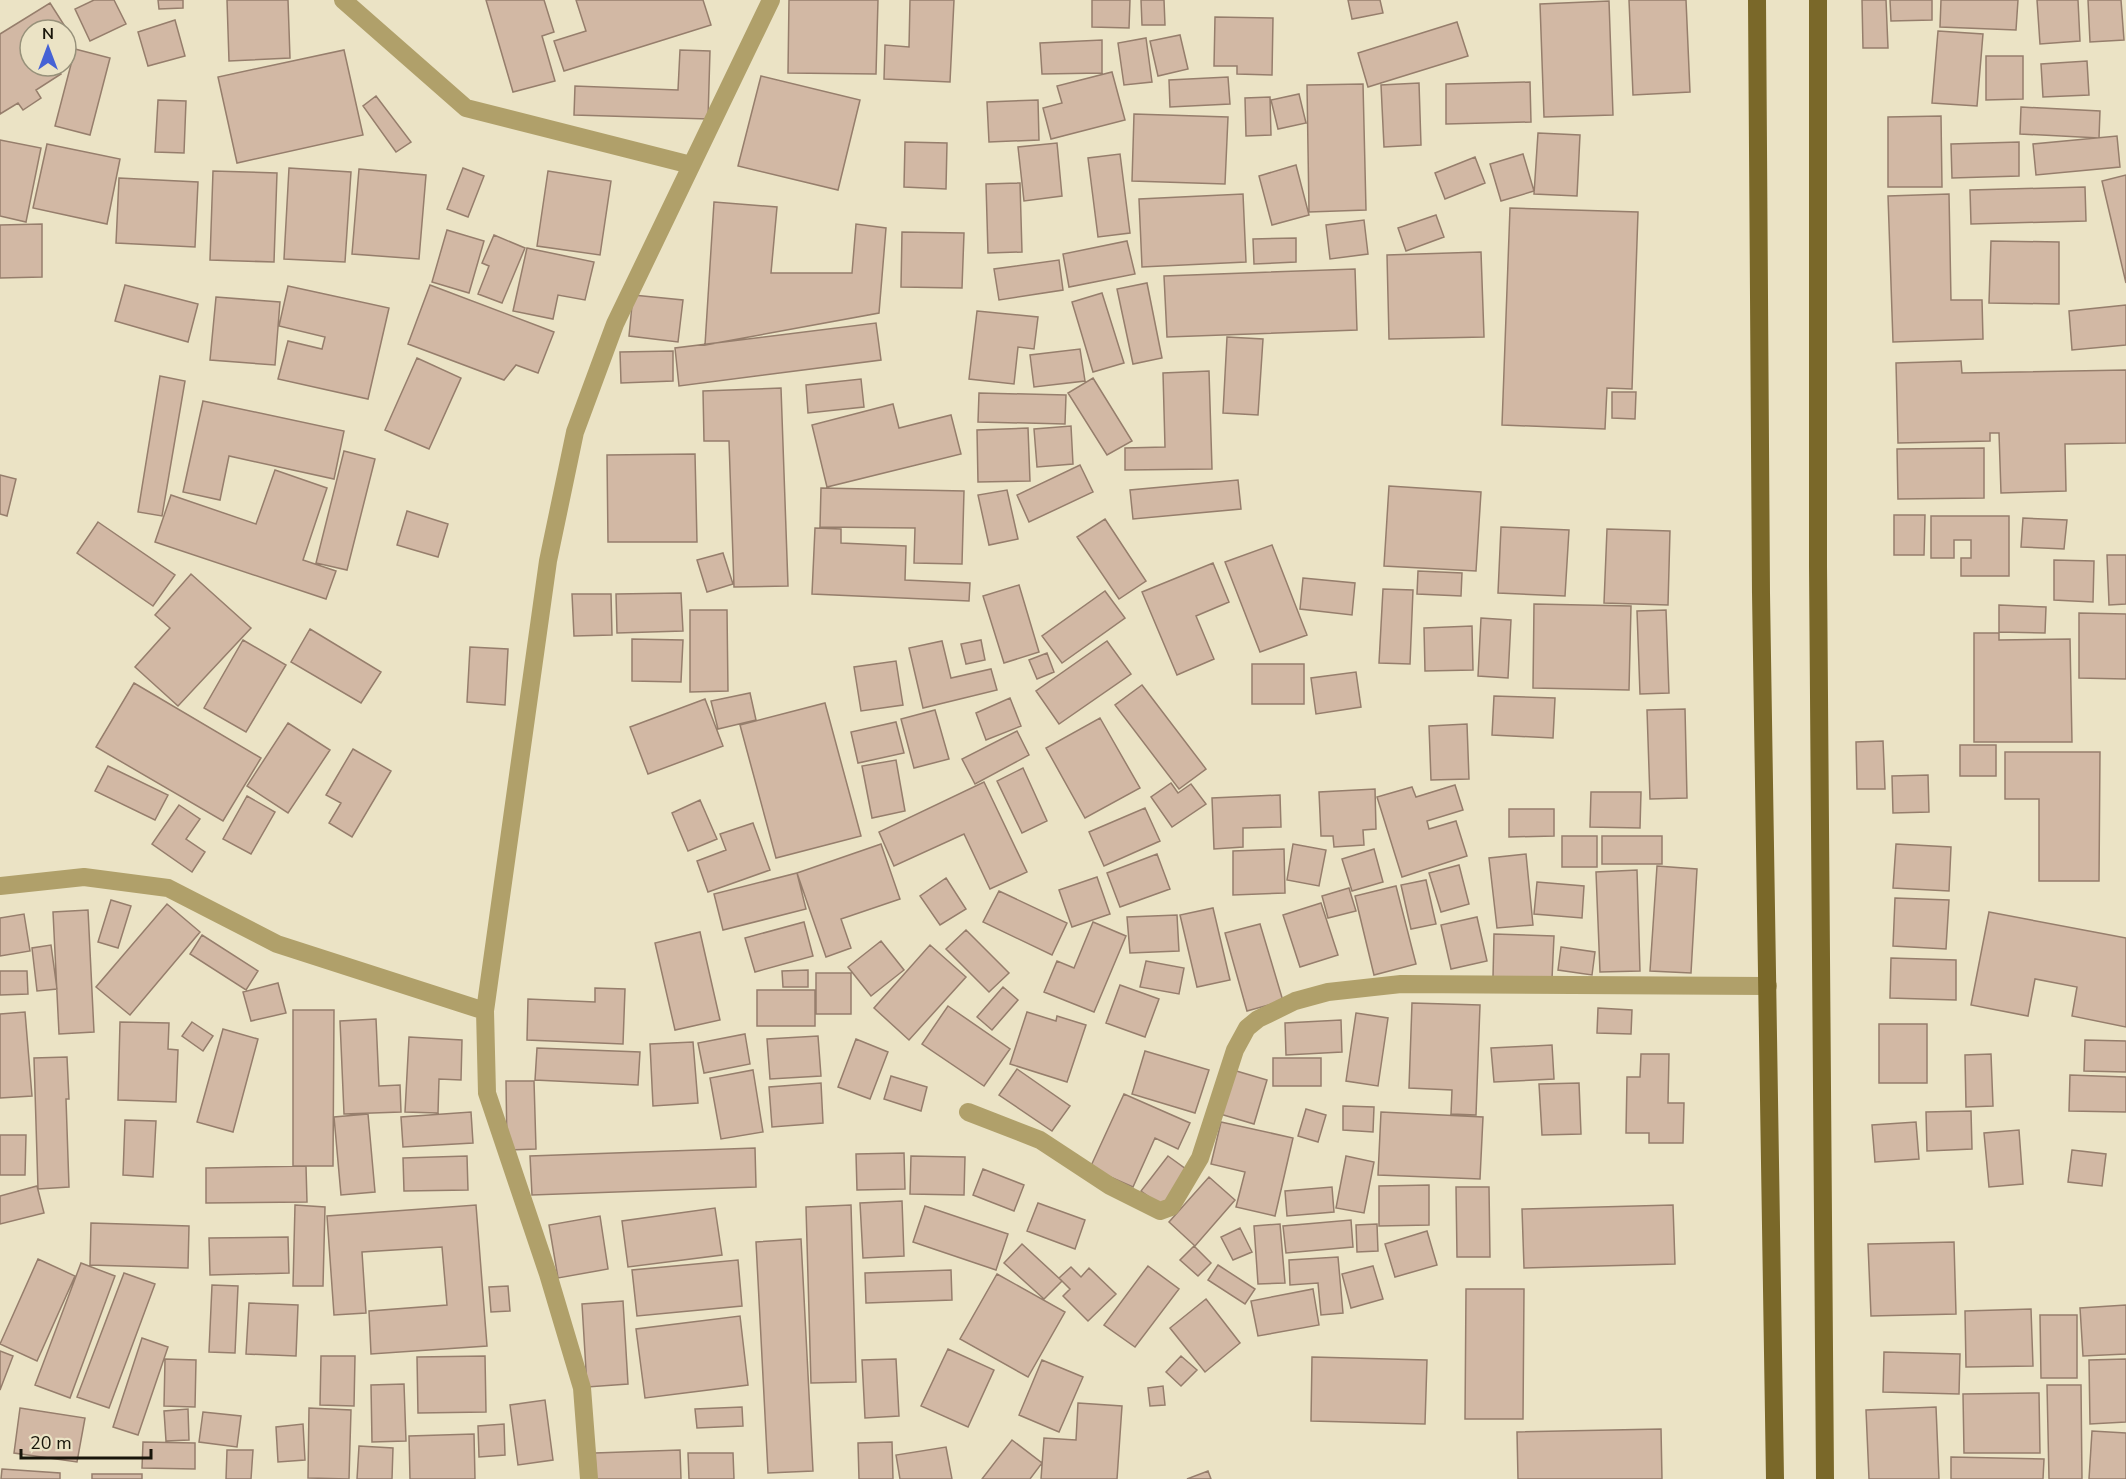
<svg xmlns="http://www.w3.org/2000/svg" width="2126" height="1479" font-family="'Nunito Sans',sans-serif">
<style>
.building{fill:#d2b8a4;stroke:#967e6c;stroke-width:1.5}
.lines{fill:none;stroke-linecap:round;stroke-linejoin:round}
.minor{stroke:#b0a06a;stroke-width:18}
.major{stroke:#7a6829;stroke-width:18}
</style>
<rect width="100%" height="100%" fill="#ebe3c5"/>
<path class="building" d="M94,0H114L126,24L90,41L75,9Z
M158,0H183V8L159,9Z
M227,0H288L290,58L229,61Z
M486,0H544L554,32L542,36L555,81L513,92Z
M576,0H703L711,25L564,71L554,41L586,31Z
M789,0H878L876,74L788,73Z
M910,0H954L950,82L884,79L885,45L909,47Z
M1092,0H1130L1129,28L1092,27Z
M1141,0H1164L1165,25H1142Z
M1348,0H1380L1383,13L1352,19Z
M1629,0H1686L1690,92L1633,95Z
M1862,0H1886L1888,48H1863Z
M1890,0H1932V20L1891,21Z
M1941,0H2018L2016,30L1940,27Z
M2037,0H2078L2080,41L2040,44Z
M2088,0H2121L2124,40L2090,42Z
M1609,1L1613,115L1544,117L1540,4Z
M50,3L66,28L63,30H30V66H55L61,74L36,90L41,98L23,110L18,103L0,114V34Z
M1215,17L1273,18L1272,75L1237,74V66H1214Z
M175,20L185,56L148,66L138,32Z
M1457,22L1468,56L1368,87L1358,53Z
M1938,31L1983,34L1977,106L1932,103Z
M1180,35L1188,69L1158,76L1150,41Z
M1146,38L1152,82L1124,85L1118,43Z
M1102,40V73L1042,74L1040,43Z
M75,49L110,58L90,135L55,126Z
M344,50L363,135L237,163L218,77Z
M680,50L710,51L708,119L574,115L575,86L678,90Z
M1986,56H2023V99L1986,100Z
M2087,61L2089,95L2043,97L2041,64Z
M1112,72L1125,120L1051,139L1043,108L1062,103L1057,86Z
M761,76L860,100L838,190L738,166Z
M1228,77L1230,104L1170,107L1169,80Z
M1530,82L1531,122L1446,124V84Z
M1419,83L1421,145L1384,147L1381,85Z
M1363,84L1366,210L1309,212L1307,85Z
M1299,94L1306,123L1278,129L1271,100Z
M376,96L411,142L396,152L363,106Z
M1270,97L1271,135L1246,136L1245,98Z
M158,100L186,101L184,153L155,152Z
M1038,100L1039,140L989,142L987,102Z
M2021,107L2100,111L2099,138L2020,134Z
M1134,114L1228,117L1225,184L1132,181Z
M1941,116L1942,187H1888V117Z
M1538,133L1580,135L1577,196L1534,194Z
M2117,136L2120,167L2036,175L2033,144Z
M0,140L41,148L26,222L0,216Z
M905,142L947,143L946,189L904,187Z
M2019,142V176L1952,178L1951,144Z
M1057,143L1062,196L1024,201L1018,147Z
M47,144L120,159L107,224L33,208Z
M1120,154L1130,233L1098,237L1088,158Z
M1523,154L1534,191L1501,201L1490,164Z
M1475,157L1485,183L1445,199L1435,173Z
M1296,165L1309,215L1272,225L1259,176Z
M289,168L351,172L345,262L284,259Z
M463,168L484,176L468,217L447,209Z
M359,169L426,175L419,259L352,254Z
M213,171L277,173L274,262L210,260Z
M548,171L611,181L600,255L537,246Z
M2126,175V283L2102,181Z
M119,178L198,182L195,247L116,243Z
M1020,183L1022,252L988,253L986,184Z
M2085,187L2086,221L1971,224L1970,190Z
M1243,194L1246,262L1142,267L1139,199Z
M1949,194L1951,300H1982L1983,339L1893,342L1888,196Z
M714,202L777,207L771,273H852L856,224L886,228L879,313L705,345Z
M1510,208L1638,212L1632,389L1607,388L1605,429L1502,425Z
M1436,215L1444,237L1406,251L1398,228Z
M1364,220L1368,254L1330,259L1326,225Z
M42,224V277L0,278V225Z
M447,230L484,241L469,293L432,282Z
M902,232L964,233L962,288L901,287Z
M494,235L525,248L502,303L478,294L489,266L482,263Z
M1296,238V262L1254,264L1253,239Z
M1127,241L1135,274L1069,287L1063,254Z
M1991,241L2059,242V304L1989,303Z
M527,248L594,262L585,300L558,295L553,319L513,311Z
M1481,252L1484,337L1389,339L1387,255Z
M1059,260L1063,290L999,300L994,269Z
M1355,269L1357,330L1167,337L1164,276Z
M1147,283L1162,358L1133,364L1117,289Z
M125,285L198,304L188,342L115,321Z
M430,285L554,332L538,373L516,365L504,380L408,344Z
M288,286L389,308L368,399L278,379L288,341L322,349L325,337L279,326Z
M1102,293L1124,363L1093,372L1072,302Z
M633,295L683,300L678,342L629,336Z
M216,297L280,302L275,365L210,360Z
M2126,305V345L2072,350L2069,311Z
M977,311L1038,317L1034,349L1018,347L1014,384L969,379Z
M876,323L881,360L679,386L675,348Z
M1227,337L1263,339L1258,415L1223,413Z
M1080,349L1085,381L1034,387L1030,355Z
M673,351V381L621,383L620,352Z
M417,358L461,378L429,449L385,430Z
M1961,361L1962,373L2126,370V443L2065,444L2066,491L2001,493L1999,433H1990V441L1898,443L1896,363Z
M1209,371L1212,469L1125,470V448L1165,447L1163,373Z
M160,376L185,381L162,516L138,512Z
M1093,378L1132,441L1107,455L1068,393Z
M861,379L864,407L808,413L806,385Z
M781,388L788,586L734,587L729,441H704L703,391Z
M1612,392H1636L1635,419L1612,418Z
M979,393L1066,395L1065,424L978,422Z
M203,401L344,431L334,479L229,456L220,500L183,492Z
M893,404L899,428L951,415L961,454L827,487L812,425Z
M1071,426L1073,464L1037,467L1034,429Z
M1028,428L1030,481L978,482L977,430Z
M1984,448V498L1898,499L1897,449Z
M344,451L375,459L347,570L316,563Z
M695,454L697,542H608L607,455Z
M1080,465L1093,492L1029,522L1017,495Z
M275,470L327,488L303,560L336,571L326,599L155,542L171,495L256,524Z
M0,475L16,479L7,516L0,514Z
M1238,480L1241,509L1133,519L1130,490Z
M1389,486L1481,492L1476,571L1384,566Z
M821,488L964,491L962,564L914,563L915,528L820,527Z
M1007,490L1018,539L989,545L978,495Z
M407,511L448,524L438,557L397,545Z
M1894,515H1925L1924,555H1894Z
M1931,516H2009V576H1961V558H1971V540H1954V558H1931Z
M2023,518L2067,520L2064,549L2021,547Z
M1105,519L1146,581L1119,599L1077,537Z
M98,522L175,575L153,606L77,553Z
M1501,527L1569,530L1565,596L1498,593Z
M815,528L841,529V543L906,546L905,580L970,583L969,601L812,594Z
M1607,529L1670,531L1668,605L1604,603Z
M1272,545L1307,635L1260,652L1225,562Z
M723,553L733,584L707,592L697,560Z
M2107,555H2126V604L2109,605Z
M2054,560L2094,561L2093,602L2054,600Z
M1213,563L1229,602L1196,616L1214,659L1177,675L1142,592Z
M1418,571L1462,573L1461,596L1417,594Z
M191,574L251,628L178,706L135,667L170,628L155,615Z
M1303,578L1355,583L1352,615L1300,609Z
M1019,585L1039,652L1004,663L983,596Z
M1383,589L1413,590L1410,664L1379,663Z
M1105,591L1125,618L1062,663L1042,636Z
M681,593L683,631L617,633L616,594Z
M572,594H611L612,635L574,636Z
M1534,604L1631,606L1629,690L1533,688Z
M1999,605L2046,607L2045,633L1999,632Z
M690,610H727L728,691L690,692Z
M1666,610L1669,693L1640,694L1637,611Z
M2079,613L2126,614V679L2079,678Z
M1481,618L1511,620L1508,678L1478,676Z
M1472,626L1473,670L1425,671L1424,628Z
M310,629L381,672L361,703L291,662Z
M1974,633H1999V640L2070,639L2072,742H1974Z
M632,639L683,640L681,682L632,681Z
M243,640L286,665L246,732L204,708Z
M981,640L985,660L966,664L961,644Z
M942,641L951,678L991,669L997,690L923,708L909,648Z
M1107,641L1131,674L1059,724L1036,691Z
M470,647L508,649L505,705L467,702Z
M1047,653L1054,672L1037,679L1029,660Z
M896,661L903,705L861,711L854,667Z
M1252,664H1304V704H1252Z
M1356,672L1361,707L1316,714L1311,678Z
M134,683L261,758L223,821L96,747Z
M1142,685L1206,769L1179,789L1115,705Z
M750,693L756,720L718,729L711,701Z
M1494,696L1555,698L1553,738L1492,735Z
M1010,698L1021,726L986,740L976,713Z
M705,699L723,746L648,774L630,727Z
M825,703L861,836L776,858L740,725Z
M1685,709L1687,798L1650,799L1647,710Z
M935,710L949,759L914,768L901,719Z
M1100,718L1140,788L1085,818L1046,748Z
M896,722L904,753L858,763L851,732Z
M288,723L330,750L288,813L247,786Z
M1467,724L1469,779L1431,780L1429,726Z
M1017,731L1029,755L975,784L962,759Z
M1883,741L1885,789H1857L1856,742Z
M1960,745H1996V776H1960Z
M353,749L391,771L352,837L329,823L341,803L326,795Z
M2005,752H2100L2099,881H2039V799H2005Z
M896,760L905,811L872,818L862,766Z
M108,766L168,795L155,820L95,791Z
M1023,768L1047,821L1022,833L997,781Z
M1928,775L1929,812L1893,813L1892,776Z
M984,782L1027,872L990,889L964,834L894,866L879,832Z
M1171,783L1178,793L1191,784L1206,804L1172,827L1151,797Z
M1455,785L1463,810L1427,821L1429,829L1456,821L1467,856L1402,877L1377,797L1412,787L1416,797Z
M1375,789L1376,829L1363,830L1364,845L1334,847L1333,836H1321L1319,792Z
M1591,792H1641L1640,828L1590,827Z
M1280,795L1281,827L1243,828V847L1214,849L1212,798Z
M247,796L275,812L251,854L223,839Z
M700,800L717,839L688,851L672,813Z
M179,805L200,819L186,839L205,852L192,872L152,844Z
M1145,808L1160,841L1104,866L1089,832Z
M1509,809H1554V836L1509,837Z
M753,823L770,870L708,892L697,861L726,850L720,834Z
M1562,836H1597V867H1562Z
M1602,836H1662V864H1602Z
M881,844L900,899L841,919L851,948L826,957L797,873Z
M1293,844L1326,850L1319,886L1287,880Z
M1896,844L1951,847L1949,891L1893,888Z
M1284,849L1285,893L1233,895V851Z
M1374,849L1383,882L1352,891L1342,859Z
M1157,854L1170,889L1120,907L1107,873Z
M1526,854L1533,925L1497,928L1489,858Z
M1459,865L1469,904L1441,912L1429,873Z
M1657,866L1697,869L1691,973L1650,971Z
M1637,870L1640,971L1600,972L1596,872Z
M797,873L806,909L723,930L714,894Z
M1097,877L1110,914L1072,927L1059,890Z
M946,878L966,909L940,925L920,896Z
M1426,880L1436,924L1411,929L1401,885Z
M1537,882L1584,886L1582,918L1534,914Z
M1396,886L1416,964L1374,975L1355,896Z
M1349,888L1356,911L1328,918L1322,896Z
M999,891L1067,923L1052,955L983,922Z
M1895,898L1949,900L1946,949L1893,946Z
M111,900L131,906L118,948L98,942Z
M1321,903L1338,955L1300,967L1283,915Z
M167,904L200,932L130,1015L96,987Z
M1213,908L1230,980L1197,987L1180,915Z
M88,910L94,1032L59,1034L53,912Z
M1989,912L2126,938V1027L2072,1016L2077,987L2035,979L2028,1016L1971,1005Z
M24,914L30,951L0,956V918Z
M1177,915L1179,951L1130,953L1127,917Z
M1477,917L1487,961L1451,969L1441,925Z
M804,922L813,956L755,972L745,938Z
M1093,922L1126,936L1094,1012L1044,992L1057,961L1074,968Z
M1260,924L1283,1001L1247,1011L1225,933Z
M966,930L1009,973L989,992L946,949Z
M700,932L720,1020L675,1030L655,943Z
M1494,934L1554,936L1552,979L1493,977Z
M202,935L258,971L246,990L190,954Z
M881,941L904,970L871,996L848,967Z
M51,945L57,989L37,991L32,948Z
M930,945L966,977L909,1040L874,1008Z
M1561,947L1595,952L1592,975L1558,970Z
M1891,958L1956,960V1000L1890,998Z
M1146,961L1184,968L1179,994L1140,987Z
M808,970V987H783L782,971Z
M0,971H27L28,994L0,995Z
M816,973H851V1014H816Z
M278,983L286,1013L251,1021L243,992Z
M1120,985L1159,999L1145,1037L1106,1023Z
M1003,987L1018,1000L992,1030L977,1017Z
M595,988L625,989L623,1044L527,1040L528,999L595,1002Z
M757,990H815V1026H757Z
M1412,1003L1480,1005L1476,1115L1451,1114L1452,1090L1409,1088Z
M948,1006L1010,1049L984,1086L922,1044Z
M1598,1008L1632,1010L1631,1034L1597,1033Z
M293,1010H334L333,1166H293Z
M25,1012L32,1096L0,1098V1014Z
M1027,1012L1056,1021L1057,1016L1086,1025L1067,1082L1010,1064Z
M1356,1013L1388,1018L1378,1086L1346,1081Z
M376,1019L379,1086L400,1085L401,1112L344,1114L340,1021Z
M1341,1020L1342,1052L1286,1055L1285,1023Z
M120,1022L169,1023L168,1049L178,1050L176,1102L118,1100Z
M192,1022L213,1036L203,1051L182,1036Z
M1879,1024H1927V1083H1879Z
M223,1029L258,1039L233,1132L197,1122Z
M745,1034L750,1064L704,1073L698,1043Z
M818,1036L821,1076L770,1079L767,1039Z
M409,1037L462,1040L461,1080L439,1079L438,1113L405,1112Z
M856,1039L888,1052L870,1099L838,1087Z
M2085,1040L2126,1041V1072L2084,1071Z
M693,1042L698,1103L653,1106L650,1044Z
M1552,1045L1554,1079L1494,1082L1491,1048Z
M537,1048L640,1052L638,1085L535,1080Z
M1145,1051L1209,1070L1195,1113L1132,1094Z
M1641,1054H1669L1668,1103H1684L1683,1143H1649V1133H1626L1627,1077H1640Z
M1991,1054L1993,1106L1966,1107L1965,1055Z
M67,1057L69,1099H66L69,1187L38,1189L34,1058Z
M1273,1058H1321V1086H1273Z
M1017,1069L1070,1106L1052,1131L999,1095Z
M753,1070L763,1132L721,1139L710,1078Z
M1233,1070L1267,1080L1254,1124L1220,1114Z
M2070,1075L2126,1077V1112L2069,1111Z
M891,1076L927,1087L921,1111L884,1099Z
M506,1081H534L536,1149L507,1150Z
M821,1083L823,1123L772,1127L769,1087Z
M1579,1083L1581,1134L1542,1135L1539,1084Z
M1124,1094L1190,1123L1178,1149L1155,1138L1133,1187L1090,1168Z
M1343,1106L1374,1107L1373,1132L1343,1130Z
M1306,1109L1326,1115L1318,1142L1298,1136Z
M1971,1111L1972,1149L1927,1151L1926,1112Z
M471,1112L473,1143L403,1147L401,1117Z
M1381,1112L1483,1117L1480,1179L1378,1175Z
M368,1114L375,1192L341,1195L334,1117Z
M125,1120L156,1121L153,1177L123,1175Z
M1221,1122L1293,1138L1275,1216L1236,1207L1245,1172L1211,1164Z
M1916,1122L1919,1159L1875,1162L1872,1125Z
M2019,1130L2023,1184L1989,1187L1984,1133Z
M0,1135H26L25,1175H0Z
M755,1148L756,1187L532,1195L530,1156Z
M2072,1150L2106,1154L2102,1186L2068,1182Z
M904,1153L905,1189L857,1190L856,1154Z
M467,1156L468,1190L404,1191L403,1158Z
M911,1156L965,1157L964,1195L910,1194Z
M1168,1156L1190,1172L1163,1207L1141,1191Z
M1346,1156L1374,1162L1364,1213L1336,1208Z
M306,1166L307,1202L206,1203V1168Z
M983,1169L1024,1185L1014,1211L973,1195Z
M1209,1177L1235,1200L1195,1246L1169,1222Z
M1429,1185V1225L1379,1226V1186Z
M37,1186L44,1213L0,1224V1196Z
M1332,1187L1334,1212L1287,1216L1285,1191Z
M1456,1187H1489L1490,1257H1457Z
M902,1201L904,1256L863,1258L860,1203Z
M1038,1203L1085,1220L1075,1249L1027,1231Z
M295,1205L325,1207L323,1286H293Z
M476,1205L487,1346L371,1354L369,1311L447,1305L442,1247L362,1252L366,1313L334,1315L327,1216Z
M851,1205L856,1382L811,1383L806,1207Z
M1673,1205L1675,1264L1524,1268L1522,1209Z
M925,1206L1008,1234L996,1270L913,1242Z
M715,1208L722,1255L628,1267L622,1221Z
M600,1216L608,1269L558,1278L549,1225Z
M1351,1220L1353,1247L1286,1253L1283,1226Z
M91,1223L189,1226L188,1268L90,1265Z
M1280,1224L1285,1283L1258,1284L1254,1226Z
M1377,1224L1378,1251L1357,1252L1356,1225Z
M1240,1228L1252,1252L1233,1260L1221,1237Z
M1427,1231L1437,1265L1395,1277L1385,1244Z
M288,1237L289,1273L210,1275L209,1238Z
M801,1239L813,1471L768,1473L756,1242Z
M1954,1242L1956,1314L1871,1316L1868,1244Z
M1022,1244L1062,1281L1044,1299L1004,1263Z
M1194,1246L1211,1263L1198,1276L1180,1260Z
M1338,1257L1343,1313L1321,1315L1318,1283L1290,1285L1289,1260Z
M38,1259L75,1276L37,1361L0,1344Z
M738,1260L742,1306L637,1316L632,1270Z
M81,1263L115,1276L70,1398L35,1385Z
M1218,1265L1255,1289L1245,1304L1208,1280Z
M1148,1266L1179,1289L1135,1347L1104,1325Z
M1373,1266L1383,1299L1351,1308L1342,1274Z
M1071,1267L1081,1277L1089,1268L1116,1294L1088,1321L1063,1296L1070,1289L1059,1278Z
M951,1270L952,1300L866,1303L865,1273Z
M124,1273L155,1284L109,1408L77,1397Z
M997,1274L1065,1312L1028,1377L960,1339Z
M212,1285L238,1286L235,1353L209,1352Z
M508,1286L510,1311L491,1312L489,1287Z
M1313,1289L1319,1325L1258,1336L1251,1301Z
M1466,1289H1524L1523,1419H1465Z
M1206,1299L1240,1343L1205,1372L1170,1328Z
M623,1301L628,1384L587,1387L582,1304Z
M249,1303L298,1305L296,1356L246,1354Z
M2126,1305V1354L2083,1356L2080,1308Z
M2031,1309L2033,1366L1966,1367L1965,1311Z
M2040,1315H2077V1378H2041Z
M740,1316L748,1385L645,1398L636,1329Z
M142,1338L168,1347L138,1435L113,1427Z
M948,1349L994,1370L968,1427L921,1406Z
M0,1351L13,1356L0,1390Z
M1884,1352L1960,1354L1959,1394L1883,1392Z
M321,1356H355L354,1406L320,1405Z
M485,1356L486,1412L418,1413L417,1357Z
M1181,1356L1197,1370L1181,1386L1166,1372Z
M1312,1357L1427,1360L1425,1424L1311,1421Z
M165,1359L196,1360L195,1407L164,1406Z
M896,1359L899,1416L865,1418L862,1360Z
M2126,1359V1422L2090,1424L2089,1360Z
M1042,1360L1083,1377L1059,1432L1019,1415Z
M404,1384L406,1441L372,1442L371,1385Z
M2047,1385H2081L2082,1479H2049Z
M1163,1386L1165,1405L1150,1406L1148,1388Z
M2039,1393L2040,1453H1964L1963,1394Z
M545,1400L553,1460L518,1465L510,1405Z
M1078,1403L1122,1406L1117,1479H1041L1044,1438L1076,1440Z
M742,1407L743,1426L697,1428L695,1409Z
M1936,1407L1939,1479H1869L1866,1410Z
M20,1408L85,1418L77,1462L14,1453Z
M309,1408L351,1410L349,1479L308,1478Z
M188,1409L189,1440L166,1441L164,1411Z
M203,1412L241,1416L237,1447L199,1442Z
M303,1424L305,1460L278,1462L276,1427Z
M504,1424L505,1455L479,1457L478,1426Z
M1661,1429L1662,1479H1518L1517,1432Z
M2092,1431L2126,1433V1479H2089Z
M474,1434L475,1479H410L409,1436Z
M1012,1440L1042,1463L1030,1479H982Z
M143,1442L195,1443V1469L142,1468Z
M892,1442L893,1479H859L858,1443Z
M359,1446L393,1448L392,1479H357Z
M946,1447L952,1479H900L896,1455Z
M227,1450H253L251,1479H226Z
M680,1450L681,1479H596L595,1453Z
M688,1453H733L734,1479H689Z
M1951,1457L2044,1459L2043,1479H1951Z
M2,1469L60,1473V1479H1Z
M1208,1471L1211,1479H1187Z
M92,1474H142V1479H92Z"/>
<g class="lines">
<path class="minor" d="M343,0L466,108L691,165
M0,886L84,877L168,888L277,944L485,1011
M968,1112L1040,1140L1110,1186L1160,1211L1171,1207L1200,1158L1235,1050L1247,1028L1258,1019L1295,1001L1328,992L1401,984L1768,986
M589,1479L582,1388L548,1274L487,1093L485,1011L548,561L575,432L615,324L771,0"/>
<path class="major" d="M1757,0L1761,593L1775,1479
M1818,0V566L1825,1479"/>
</g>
<g transform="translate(48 48)"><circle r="28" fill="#ebe3c5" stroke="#97917a" stroke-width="1.5"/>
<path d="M0-4.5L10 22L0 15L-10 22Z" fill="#4662d5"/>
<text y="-9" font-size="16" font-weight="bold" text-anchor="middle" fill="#18150a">N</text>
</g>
<path d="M21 1449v9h130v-9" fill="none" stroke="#18150a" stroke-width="3"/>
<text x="30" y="1449" font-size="18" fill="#18150a" stroke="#ebe3c5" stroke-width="4.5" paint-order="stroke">20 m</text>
</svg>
